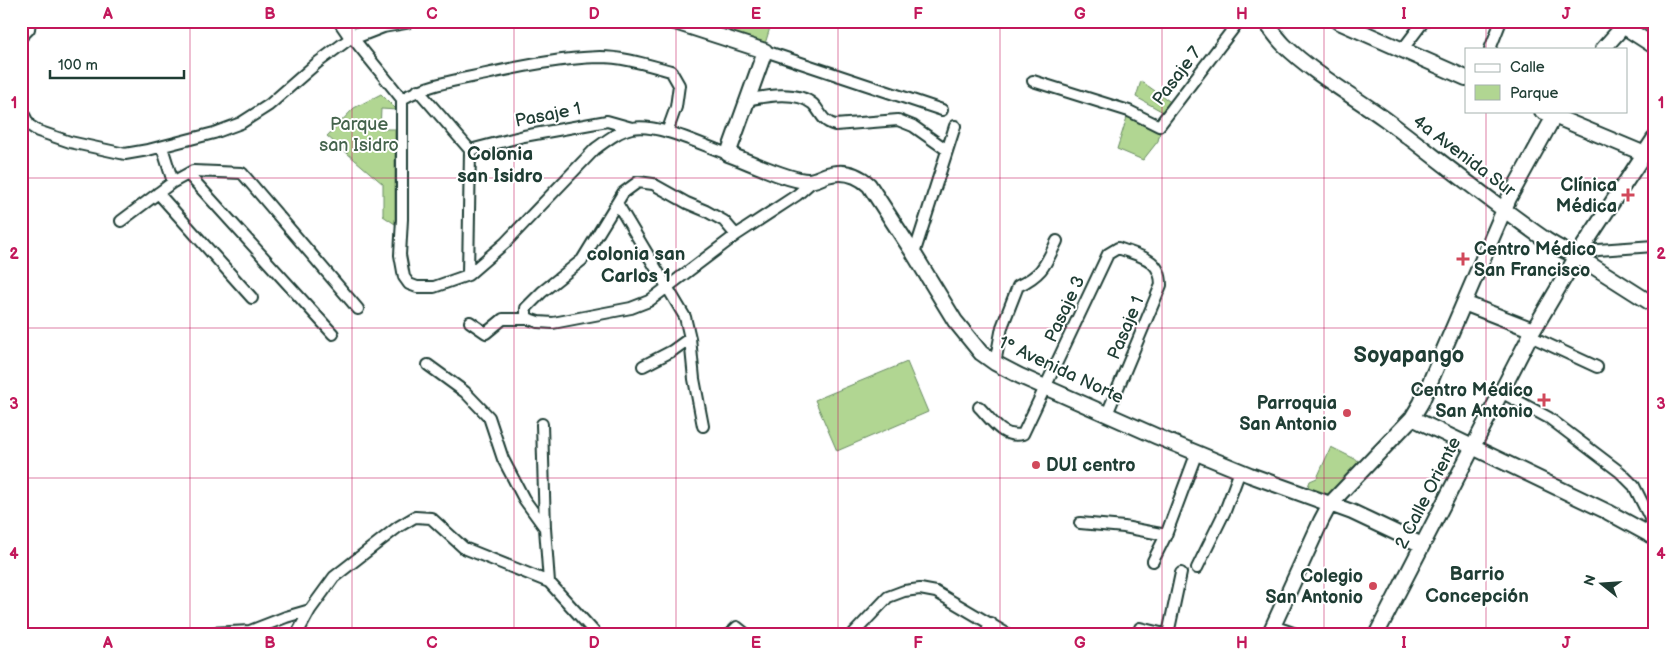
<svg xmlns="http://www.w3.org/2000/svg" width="1675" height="656" font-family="'Balsamiq Sans',sans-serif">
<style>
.green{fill:#b1d692;stroke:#688a63}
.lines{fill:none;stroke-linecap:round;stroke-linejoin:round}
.street-casing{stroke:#1f3d34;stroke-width:14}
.secondary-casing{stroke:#1f3d34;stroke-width:18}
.street{stroke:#fff;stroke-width:10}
.secondary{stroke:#fff;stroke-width:14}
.grid{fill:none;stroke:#c2185b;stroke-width:1;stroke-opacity:0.55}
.poi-dot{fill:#d1495b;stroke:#fff;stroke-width:2}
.labels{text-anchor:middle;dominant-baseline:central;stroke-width:4;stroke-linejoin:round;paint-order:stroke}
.street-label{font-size:18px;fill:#1f3d34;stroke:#fff}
.park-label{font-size:18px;fill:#44634c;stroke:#fff}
.poi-label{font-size:18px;font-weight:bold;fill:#1f3d34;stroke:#fff;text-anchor:end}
.neighbourhood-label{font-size:19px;font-weight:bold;fill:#1f3d34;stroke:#fff}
.district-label{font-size:22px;font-weight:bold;fill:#1f3d34;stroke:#fff}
.neatline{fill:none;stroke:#c2185b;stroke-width:2}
.grid-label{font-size:16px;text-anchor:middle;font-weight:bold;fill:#c2185b}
</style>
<rect width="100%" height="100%" fill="#fff"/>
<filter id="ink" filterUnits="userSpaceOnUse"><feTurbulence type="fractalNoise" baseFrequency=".02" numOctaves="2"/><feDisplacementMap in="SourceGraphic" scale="10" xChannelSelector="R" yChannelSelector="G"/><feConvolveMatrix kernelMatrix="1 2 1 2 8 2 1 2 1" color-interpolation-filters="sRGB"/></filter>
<g filter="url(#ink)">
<path class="green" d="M730,21H772L765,44L727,33Z
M1141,81L1172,103L1165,113L1136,97Z
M381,94L397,110L381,109L380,129H395V224L383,216V184L327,136L354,108Z
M1129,111L1161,128L1158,141L1143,160L1117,149Z
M907,362L928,412L837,451L815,400Z
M1331,447L1361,462L1332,492C1324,498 1316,492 1307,489L1310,481L1317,478Z"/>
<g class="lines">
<defs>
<path id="street" d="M21,37L29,29L30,21
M1490,49L1501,21
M1402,50L1424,21
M765,51L942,110
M1033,81L1129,111L1159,126L1239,21
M418,90L470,150L468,275
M402,99V219L400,255L404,277L409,284L417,287H434L468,275L505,243L595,149C606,141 618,131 632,128C658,123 702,145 728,154
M402,99C428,84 457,80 486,74C523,66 562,58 600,57C624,57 648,65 671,71L679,85L676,107L667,132
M747,100C766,96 797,90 813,104C822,113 821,121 835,125L898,120L913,126L947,150
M21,109L29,125L38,131L70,142L125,154L148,150L214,133L241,123L269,105L317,63L352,37L402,99
M162,147L173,182
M470,150L524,136L607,121L632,128
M188,174L333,334
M158,193L252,298
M617,203L685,317L690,338L694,379L703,426
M121,221L173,182L193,171L242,173L358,309
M736,235L724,221L706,211L687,203L653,184L638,182L623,193L582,260L542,292L526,308V318L538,322L553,323L631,308L649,301L736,235L797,195L814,180
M914,254L955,126
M1577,256L1598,250L1654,246
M470,322L486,333L503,319H530
M1530,336L1597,367
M995,363L1002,327L1018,286C1043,274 1045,265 1057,241
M428,365L465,392L489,417L503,459L524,499L545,528
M643,366L672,351L690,338
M1501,392L1549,418L1620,472L1634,486L1654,526
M979,407C993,421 1002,439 1023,434L1108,254L1118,248C1139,256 1161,258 1161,285L1107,414
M542,424L545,528L549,582
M1080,523L1124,527L1166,535
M1153,561L1166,535L1197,452
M1197,568L1225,511L1240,471
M1140,628L1169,635
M1168,634L1181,573
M204,635L210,633L250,631L286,617L310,610L334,577L398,527L415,517L431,518L464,548L549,582L597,635
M295,635L298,632L310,610
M729,635L737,627L747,635
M852,635L888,597L904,591L920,589L936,592L1009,635
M985,635L991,623"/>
<path id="secondary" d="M341,21L352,37L383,25L406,21
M672,21L765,51L728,154C748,161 789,181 808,181C815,181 821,177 827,175C843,170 857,174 869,185L914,254L955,321L981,353L995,363L1020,376L1158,437L1250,475L1352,512L1422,545
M1265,21C1271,29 1277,38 1284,45C1314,74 1352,95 1385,119C1425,149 1463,180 1503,209C1527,226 1550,246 1577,256L1654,305
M1337,21L1466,78
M1623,26L1654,46
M1603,49L1628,21
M1542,111L1645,154
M1464,303L1533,330
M1412,418L1608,512L1654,537
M1273,628L1293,635
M1269,635L1321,521L1330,504L1412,418L1421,403L1509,198L1557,111
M1376,635L1530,336L1577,256L1654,139"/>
</defs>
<use href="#street" class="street-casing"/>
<use href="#secondary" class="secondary-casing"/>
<use href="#street" class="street"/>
<use href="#secondary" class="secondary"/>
</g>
</g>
<path class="grid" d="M190,21V635M352,21V635M514,21V635M676,21V635M838,21V635M1000,21V635M1162,21V635M1324,21V635M1486,21V49M1486,111V635M21,178H1654M21,328H1654M21,478H1654"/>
<g class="poi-dot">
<path d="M1625.5 187.5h5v5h5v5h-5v5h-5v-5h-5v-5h5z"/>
<path d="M1460.5 251.5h5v5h5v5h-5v5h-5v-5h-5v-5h5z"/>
<path d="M1541.5 392.5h5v5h5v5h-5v5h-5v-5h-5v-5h5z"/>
<circle cx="1347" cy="413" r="5"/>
<circle cx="1036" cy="465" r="5"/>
<circle cx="1373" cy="586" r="5"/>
</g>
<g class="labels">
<g class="street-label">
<text transform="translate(1177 76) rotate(-53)">Pasaje 7</text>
<text transform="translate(548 115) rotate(-11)">Pasaje 1</text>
<text transform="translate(1464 156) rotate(37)">4a Avenida Sur</text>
<text transform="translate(1065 309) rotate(-65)">Pasaje 3</text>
<text transform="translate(1126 328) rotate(-67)">Pasaje 1</text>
<text transform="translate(1061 370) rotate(25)">1° Avenida Norte</text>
<text transform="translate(1428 493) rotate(-63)">2 Calle Oriente</text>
</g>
<g class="park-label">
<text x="359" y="124">Parque<tspan x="359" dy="21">san Isidro</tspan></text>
</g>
<g class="poi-label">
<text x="1617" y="185">Clínica<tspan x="1617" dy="21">Médica</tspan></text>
<text x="1474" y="249" text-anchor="start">Centro Médico<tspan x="1474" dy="21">San Francisco</tspan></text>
<text x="1533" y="390">Centro Médico<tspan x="1533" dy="21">San Antonio</tspan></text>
<text x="1337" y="403">Parroquia<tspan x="1337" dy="21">San Antonio</tspan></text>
<text x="1046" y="465" text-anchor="start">DUI centro</text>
<text x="1363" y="576">Colegio<tspan x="1363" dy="21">San Antonio</tspan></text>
</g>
<g class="neighbourhood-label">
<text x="500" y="154">Colonia<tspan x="500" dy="22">san Isidro</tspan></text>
<text x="636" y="254">colonia san<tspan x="636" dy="22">Carlos 1</tspan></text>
<text x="1477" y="574">Barrio<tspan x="1477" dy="22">Concepción</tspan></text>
</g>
<g class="district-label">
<text x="1409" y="355">Soyapango</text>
</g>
</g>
<rect width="1675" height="656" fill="none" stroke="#fff" stroke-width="55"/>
<rect x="1465" y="48" width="162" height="65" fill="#ffffff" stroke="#a5b1ae"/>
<rect x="1475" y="64" width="25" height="8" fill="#ffffff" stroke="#a5b1ae"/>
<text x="1510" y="72" font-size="15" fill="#1f3d34">Calle</text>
<rect x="1475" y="85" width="25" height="15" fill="#b1d692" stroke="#a5b1ae"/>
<text x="1510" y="98" font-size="15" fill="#1f3d34">Parque</text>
<g transform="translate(1602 584) rotate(287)" stroke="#ffffff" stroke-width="4" paint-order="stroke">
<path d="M0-4L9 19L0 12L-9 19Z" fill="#1f3d34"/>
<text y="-8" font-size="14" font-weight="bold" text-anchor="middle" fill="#1f3d34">N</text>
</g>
<path d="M50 70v8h134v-8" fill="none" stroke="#1f3d34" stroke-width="2.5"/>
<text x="58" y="70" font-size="15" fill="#1f3d34" stroke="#ffffff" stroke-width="4" paint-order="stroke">100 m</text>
<rect x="28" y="28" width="1620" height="600" class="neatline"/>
<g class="grid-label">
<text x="108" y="19">A</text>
<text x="270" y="19">B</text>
<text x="432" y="19">C</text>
<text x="594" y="19">D</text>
<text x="756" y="19">E</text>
<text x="918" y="19">F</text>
<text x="1080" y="19">G</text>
<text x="1242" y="19">H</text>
<text x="1404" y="19">I</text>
<text x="1566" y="19">J</text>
<text x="14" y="108">1</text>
<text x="1661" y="108">1</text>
<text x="14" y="259">2</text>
<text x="1661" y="259">2</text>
<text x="14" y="409">3</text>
<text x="1661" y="409">3</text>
<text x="14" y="559">4</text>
<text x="1661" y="559">4</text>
<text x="108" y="648">A</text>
<text x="270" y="648">B</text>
<text x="432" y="648">C</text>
<text x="594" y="648">D</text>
<text x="756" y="648">E</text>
<text x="918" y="648">F</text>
<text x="1080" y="648">G</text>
<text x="1242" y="648">H</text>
<text x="1404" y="648">I</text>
<text x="1566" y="648">J</text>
</g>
</svg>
